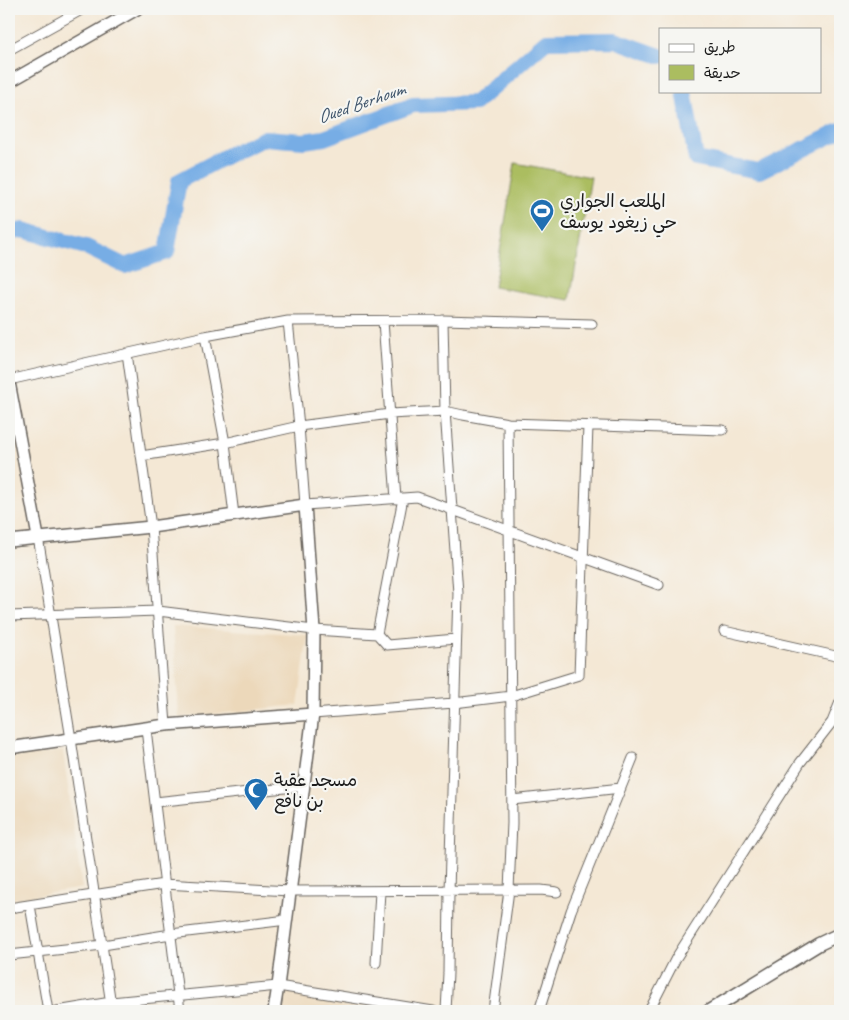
<svg xmlns="http://www.w3.org/2000/svg" width="849" height="1020" font-family="Caveat,'Playpen Sans Arabic',sans-serif">
<style>
.built{fill:#ecd8ba}
.green{fill:#abbd60;stroke:#646c3e}
.lines{fill:none;stroke-linecap:round;stroke-linejoin:round}
.river{stroke:#77ade5;stroke-width:16}
.minor-casing{stroke:#68635d;stroke-width:11}
.tertiary-casing{stroke:#68635d;stroke-width:14}
.secondary-casing{stroke:#68635d;stroke-width:15}
.minor{stroke:#fff;stroke-width:9}
.tertiary{stroke:#fff;stroke-width:11}
.secondary{stroke:#fff;stroke-width:12}
.labels{text-anchor:middle;dominant-baseline:central;stroke-width:4.5;stroke-linejoin:round;paint-order:stroke}
.poi-label{font-size:18px;fill:#1c1c1c;stroke:#f6f6f2;text-anchor:start}
.water-label{font-size:19px;font-style:italic;fill:#40566c;stroke:#f6f6f2}
</style>
<rect width="100%" height="100%" fill="#f6f6f2"/>
<filter id="ink" filterUnits="userSpaceOnUse"><feTurbulence type="fractalNoise" baseFrequency=".02" numOctaves="2"/><feDisplacementMap in="SourceGraphic" scale="10" xChannelSelector="R" yChannelSelector="G"/><feConvolveMatrix kernelMatrix="1 2 1 2 8 2 1 2 1" color-interpolation-filters="sRGB"/></filter>
<filter id="wash" filterUnits="userSpaceOnUse"><feTurbulence type="fractalNoise" baseFrequency=".0096" numOctaves="4" result="noise"/><feDisplacementMap in="SourceGraphic" scale="20" xChannelSelector="R" yChannelSelector="G"/><feGaussianBlur stdDeviation="1.12" result="paint"/><feColorMatrix in="noise" values="0 0 0 0 0 0 0 0 0 0 0 0 0 0 0 0 0 1.4 0 .05"/><feComposite in="paint" operator="in"/></filter>
<g filter="url(#wash)">
<rect width="100%" height="100%" fill="#f4e8d5"/>
<path class="built" d="M173,626L308,635L298,705L179,718Z
M63,751L82,888L9,900V758Z
M285,991L399,1011H283Z"/>
<path class="green" d="M515,163L591,177L570,300L494,287Z"/>
<g class="lines">
<path class="river" d="M684,91L696,159L759,171L840,131
M9,233L23,230L86,247L125,266L167,252L179,181L230,154L265,138L304,141L324,138L413,105L475,103L546,41L615,40L660,56"/>
</g>
</g>
<g filter="url(#ink)">
<g class="lines">
<defs>
<path id="minor" d="M9,50L83,9
M443,320L445,411L458,593L449,891L448,973L446,1011
M288,321L299,426L305,505L417,497L659,585
M383,321L396,499
M205,336L225,443L234,515
M127,353L151,527L166,725
M9,380L205,336L288,321L443,320L592,324
M141,456L225,443L299,426L390,414L445,411L463,415L508,423L723,430
M38,537L71,739L112,1011
M9,616L158,611L314,630L377,634L387,645L456,639
M724,631L840,657
M377,634L403,498
M313,714L454,703L511,696L579,675L588,426
M146,729L180,1011
M512,800L621,788
M155,802L304,786
M30,905L48,1011
M9,908L164,884L290,891L541,890L557,892
M9,955L103,945L171,934L287,920
M376,963L380,891
M57,1011L111,1002L278,986L433,1011
M493,1011L509,890L512,823L508,423
M539,1011L571,911L633,758
M649,1011L676,958L800,763L832,722L840,702"/>
<path id="tertiary" d="M9,82L137,9
M9,382L38,537
M9,541L151,527L305,505L314,630L313,714L278,986L274,1011
M9,748L166,725L313,714"/>
<path id="secondary" d="M709,1011L819,944L840,934"/>
</defs>
<use href="#minor" class="minor-casing"/>
<use href="#tertiary" class="tertiary-casing"/>
<use href="#secondary" class="secondary-casing"/>
<use href="#minor" class="minor"/>
<use href="#tertiary" class="tertiary"/>
<use href="#secondary" class="secondary"/>
</g>
</g>
<defs>
<symbol id="stadium-pin" viewBox="-11 -11 22 30"><path d="M0 17L-7.5 6A9.5 9.5 0 1 1 7.5 6Z" fill="#1f6fb2" stroke="#f6f6f2"/><path d="M0-5a6.5 5 0 1 0 0 10a6.5 5 0 1 0 0-10ZM-3.5-1.8h7v3.6h-7Z" fill="#fff"/></symbol>
<symbol id="mosque-pin" viewBox="-11 -11 22 30"><path d="M0 17L-7.5 6A9.5 9.5 0 1 1 7.5 6Z" fill="#1f6fb2" stroke="#f6f6f2"/><path d="M3.5-4.9A6 6 0 1 0 3.5 4.9A5 5 0 1 1 3.5-4.9Z" fill="#fff"/></symbol>
</defs>
<g fill-rule="evenodd">
<use href="#stadium-pin" x="528" y="197" width="28" height="38"/>
<use href="#mosque-pin" x="242" y="776" width="28" height="38"/>
</g>
<g class="labels">
<g class="poi-label">
<text x="560" y="201">الملعب الجواري<tspan x="560" dy="21">حي زيغود يوسف</tspan></text>
<text x="274" y="780">مسجد عقبة<tspan x="274" dy="21">بن نافع</tspan></text>
</g>
<g class="water-label">
<text transform="translate(361 103) rotate(-19)">Oued Berhoum</text>
</g>
</g>
<rect width="849" height="1020" fill="none" stroke="#f6f6f2" stroke-width="30"/>
<rect x="659" y="28" width="162" height="65" fill="#f6f6f2" stroke="#9f9f9c"/>
<rect x="669" y="44" width="25" height="8" fill="#ffffff" stroke="#9f9f9c"/>
<text x="704" y="52" font-size="15" fill="#1c1c1c">طريق</text>
<rect x="669" y="65" width="25" height="15" fill="#abbd60" stroke="#9f9f9c"/>
<text x="704" y="78" font-size="15" fill="#1c1c1c">حديقة</text>
</svg>
